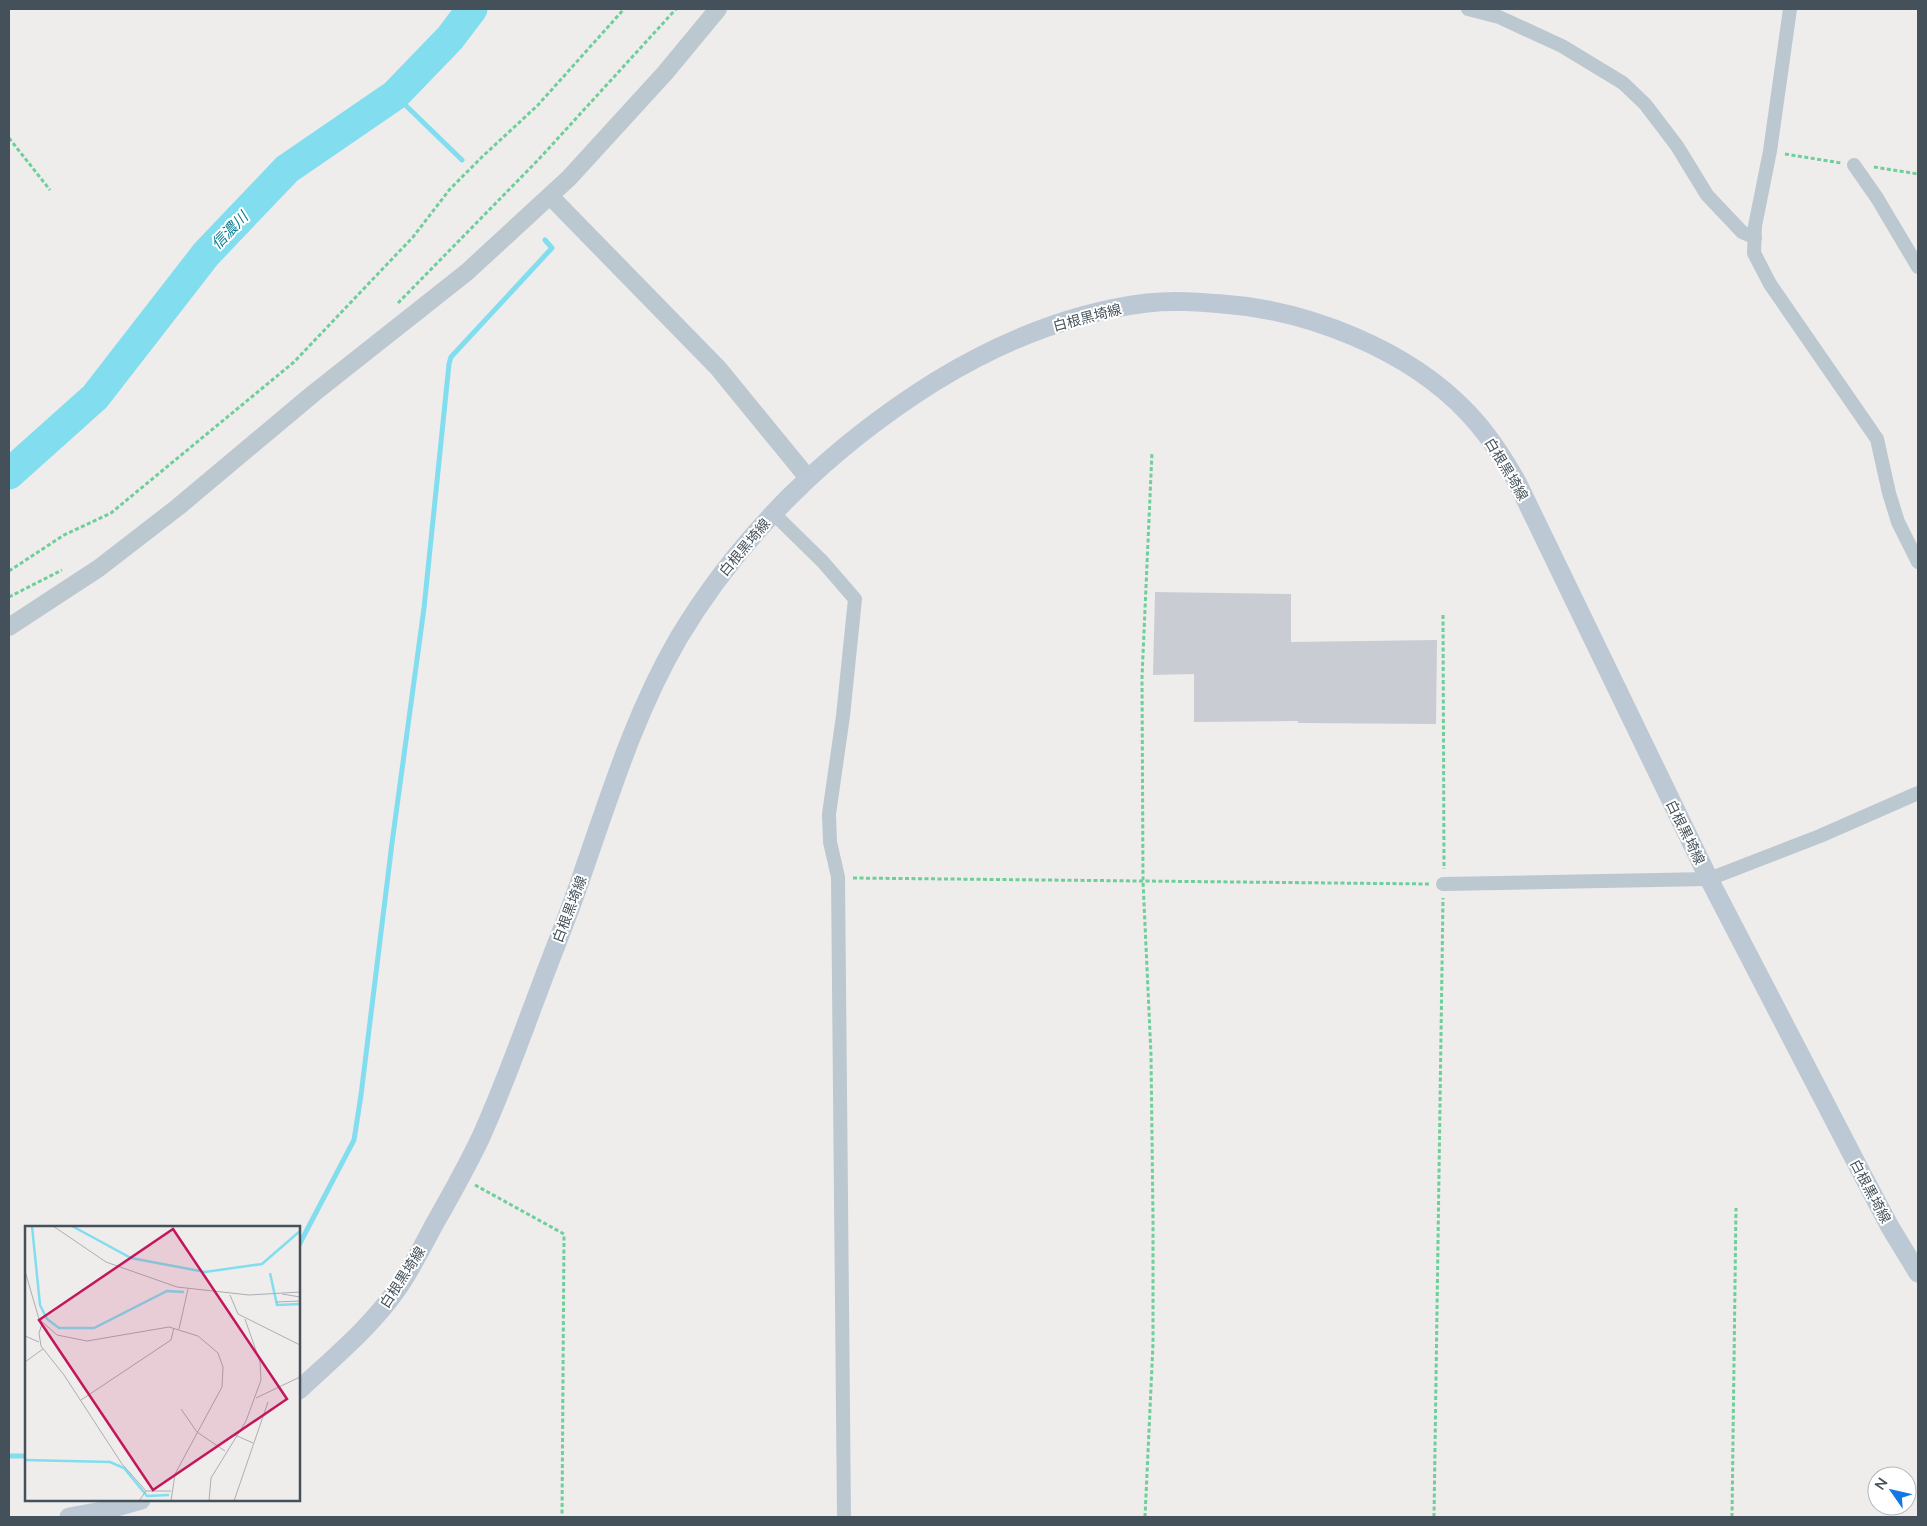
<svg xmlns="http://www.w3.org/2000/svg" width="1927" height="1526" font-family="Lato,'Noto Sans JP',sans-serif">
<style>
.lines{fill:none;stroke-linecap:round;stroke-linejoin:round}
.stream{stroke:#82deef;stroke-width:5}
.river{stroke:#82deef;stroke-width:31}
.building{fill:#c9ccd2}
.path{stroke:#6ecf9a;stroke-width:3;stroke-dasharray:4 2.5;stroke-linecap:butt}
.minor{stroke:#bcc8d0;stroke-width:14}
.tertiary{stroke:#bcc8d0;stroke-width:18}
.secondary{stroke:#bcc9d4;stroke-width:19}
.labels{text-anchor:middle;dominant-baseline:central;stroke-width:4;stroke-linejoin:round;paint-order:stroke}
.street-label{font-size:14px;fill:#44515a;stroke:#fff}
.water-label{font-size:15px;font-style:italic;fill:#087e94;stroke:#fff}
.inset-river{fill:none;stroke:#82deef;stroke-width:2.5}
.inset-road{fill:none;stroke:#abaeb2;stroke-width:1}
.view{fill:#c2185b;fill-opacity:0.15;stroke:#c2185b;stroke-width:2.5}
.inset-edge{fill:none;stroke:#44515a;stroke-width:2.5}
</style>
<rect width="100%" height="100%" fill="#efecec"/>
<g class="lines">
<path class="stream" d="M395,95L462,160
M299,1245L354,1140L361,1095L392,843L424,608L449,364L451,357L552,248L545,240
M9,1456H26"/>
<path class="river" d="M9,474L95,397L206,254L287,169L395,95L450,38L472,9"/>
</g>
<path class="building" d="M1155,592L1291,594V642L1437,640L1436,724L1298,723V721L1194,722V674L1153,675Z"/>
<g class="lines">
<path class="path" d="M9,138L50,190
M1785,154L1841,163
M1874,167L1918,174
M398,303L539,159L676,9
M9,571L64,535L111,513L294,362L413,237L450,189L483,156L538,105L624,9
M9,597L62,570
M1443,615L1444,869
M853,878L1429,884
M475,1185L564,1234L562,1517
M1145,1517L1153,1344V1219L1151,1055L1143,881L1142,677L1152,452
M1434,1517L1443,898
M1732,1517L1736,1208"/>
<path class="minor" d="M1468,9L1499,17L1562,46L1623,83L1645,104L1677,146L1707,195L1742,232L1755,238
M1790,9L1770,151L1755,226L1754,253L1770,284L1877,439L1889,493L1898,522L1918,562
M1854,165L1877,198L1918,267
M773,513L823,562L855,599L843,716L829,814L830,842L838,877L844,1517
M1443,884L1709,879L1820,836L1918,793"/>
<path class="tertiary" d="M550,196L718,368L808,478
M9,627L99,568L178,507L314,393L467,272L569,178L665,73L718,9"/>
<path class="secondary" d="M299,1390C333,1358 371,1327 398,1288C412,1268 423,1245 435,1223C451,1195 466,1168 480,1139C502,1091 520,1040 539,990C553,952 569,914 582,875C610,795 635,713 678,639C741,533 832,446 936,381C1000,342 1073,312 1147,303C1172,300 1198,302 1223,304C1308,310 1409,350 1468,413C1488,434 1503,457 1517,482L1709,879L1861,1172L1890,1227L1918,1273
M69,1517L102,1511L141,1500"/>
</g>
<g class="labels">
<g class="street-label">
<text transform="translate(1087 317) rotate(-15)">白根黒埼線</text>
<text transform="translate(1507 469) rotate(59)">白根黒埼線</text>
<text transform="translate(744 547) rotate(-50)">白根黒埼線</text>
<text transform="translate(1686 832) rotate(64)">白根黒埼線</text>
<text transform="translate(569 909) rotate(-69)">白根黒埼線</text>
<text transform="translate(1871 1191) rotate(62)">白根黒埼線</text>
<text transform="translate(402 1277) rotate(-57)">白根黒埼線</text>
</g>
<g class="water-label">
<text transform="translate(229 230) rotate(-46)">信濃川</text>
</g>
</g>
<g transform="translate(25 1226)">
<rect width="275" height="275" fill="#efecec"/>
<path class="inset-river" d="M7,0L15,79L22,93L34,102H69L142,65L159,66M47,0L106,32L180,46L237,38L275,5M245,47L252,79L275,78M0,234L85,236L99,242L122,270L144,269"/>
<path class="inset-road" d="M28,0L81,36L152,61L224,69L275,66M0,45L14,93L32,109L62,115L144,101L173,110L193,127L198,141L197,161L150,248L146,275M257,68L275,71M205,69L213,88L275,119M251,76L275,75M17,98L14,107L16,120L39,149L97,238L121,265L114,275M154,103L163,63M0,110L14,116M0,136L18,123M231,172L275,151M56,174L146,114L149,102M156,183L172,206L200,225M210,209L228,217M121,265H146M184,275L186,252L221,195L236,154L235,136L220,93M209,275L243,176"/>
<path class="view" d="M148,3L262,173L128,264L14,94Z"/>
<rect width="275" height="275" class="inset-edge"/>
</g>
<rect width="1927" height="1526" fill="none" stroke="#44515a" stroke-width="20"/>
<g transform="translate(1892 1491) rotate(304)"><circle r="24" fill="#ffffff" stroke="#b4b9bd"/>
<path d="M0-4L9 19L0 12L-9 19Z" fill="#1178e4"/>
<text y="-8" font-size="14" font-weight="bold" text-anchor="middle" fill="#44515a">N</text>
</g>
</svg>
